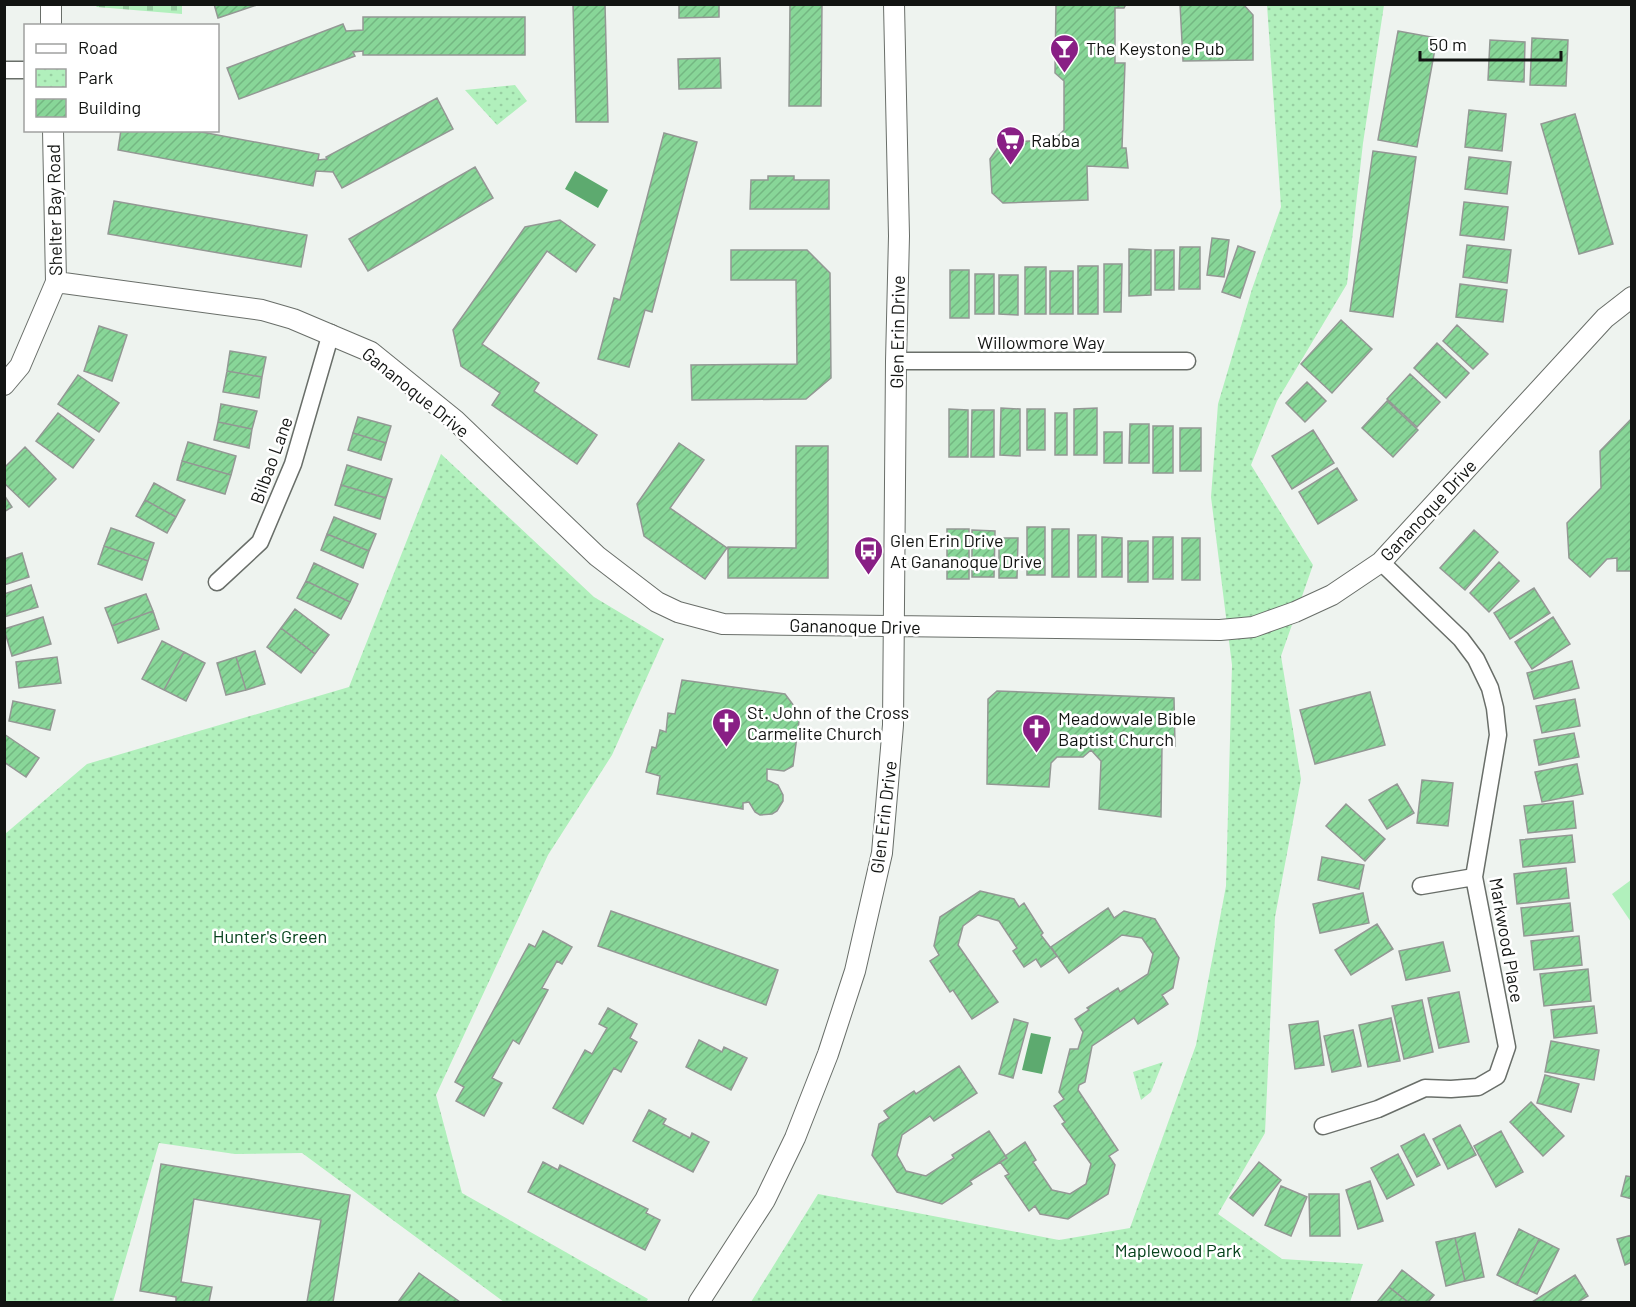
<svg xmlns="http://www.w3.org/2000/svg" width="1636" height="1307" font-family="Barlow,sans-serif">
<style>
.grass{fill:#b1f0bc}
.cemetery{fill:url(#cemetery-stones)}
.park{fill:url(#park-dots)}
.water{fill:#5daa6f}
.building{fill:url(#building-hatch);stroke:#939894;stroke-width:1.5}
.lines{fill:none;stroke-linecap:round;stroke-linejoin:round}
.minor-casing{stroke:#696e69;stroke-width:19}
.tertiary-casing{stroke:#696e69;stroke-width:22}
.minor{stroke:#fff;stroke-width:16}
.tertiary{stroke:#fff;stroke-width:20}
.labels{text-anchor:middle;dominant-baseline:central;stroke-width:5;stroke-linejoin:round;paint-order:stroke}
.poi-label{font-size:18px;fill:#121412;stroke:#fff;text-anchor:start}
.street-label{font-size:18px;fill:#121412;stroke:#fff}
.park-label{font-size:18px;fill:#04411a;stroke:#fff}
</style>
<defs>
<pattern id="cemetery-stones" width="16" height="16" patternUnits="userSpaceOnUse" patternTransform="scale(1.5)"><rect width="16" height="16" fill="#b1f0bc"/><path d="M2 7V4a2 2 0 0 1 4 0v3zM10 15v-3a2 2 0 0 1 4 0v3z" fill="#97cda1"/></pattern>
<pattern id="park-dots" width="8" height="8" patternUnits="userSpaceOnUse" patternTransform="scale(1.5)"><rect width="8" height="8" fill="#b1f0bc"/><path d="M2 2h.1M6 6h.1" fill="none" stroke="#97cda1" stroke-width="1.8" stroke-linecap="round"/></pattern>
<pattern id="building-hatch" width="6" height="6" patternUnits="userSpaceOnUse" patternTransform="scale(1.5)"><rect width="6" height="6" fill="#88d698"/><path d="M-1 1l2-2M0 6l6-6M5 7l2-2" fill="none" stroke="#74b782"/></pattern>
</defs>
<rect width="100%" height="100%" fill="#eef3ef"/>
<path class="grass" d="M1631,880V922L1612,894Z"/>
<path class="cemetery" d="M95,5H182V14L97,7Z"/>
<path class="park" d="M1267,5H1384L1363,143L1347,284L1277,401L1251,465L1313,565L1281,656L1301,779L1275,917L1265,1133L1218,1214L1282,1259L1363,1264L1350,1302H751L818,1194L1059,1240L1130,1228L1196,1045L1226,886L1232,665L1211,497L1218,404L1252,289L1281,207Z
M515,85L527,101L497,125L465,90Z
M441,454L594,597L664,639L612,755L548,855L436,1095L462,1193L648,1299L646,1302H504L302,1153L235,1154L159,1143L113,1302H5V834L87,764L349,687Z
M1163,1062L1151,1092L1141,1100L1133,1072Z"/>
<path class="water" d="M575,171L608,190L598,208L565,189Z
M1031,1033L1051,1037L1042,1074L1022,1070Z"/>
<path class="building" d="M214,4H260L218,18Z
M573,4H605L608,122H576Z
M679,4H719V17L679,18Z
M790,4H822L821,106H789Z
M1056,4H1126L1124,8H1115V63H1125L1122,148H1126L1128,168L1087,166L1088,200L1003,203L992,193L990,159L1001,143L1055,139L1064,130V81L1055,73Z
M1180,4H1243L1253,15V60L1183,61Z
M363,17H525V55H363V51L353,52L355,56L239,99L227,68L343,24L346,31L363,30Z
M1398,31L1437,38L1417,147L1378,140Z
M1532,38L1568,40L1566,86L1530,85Z
M1490,40L1525,42L1524,82L1488,80Z
M720,58L721,88L679,89L678,59Z
M437,98L453,129L342,188L333,172L316,171L313,186L118,150L121,130H191L319,154L318,160L327,159L326,157Z
M1469,110L1506,114L1502,151L1465,147Z
M1575,114L1613,244L1579,254L1541,124Z
M664,133L697,142L652,312L645,310L629,367L598,359L614,298L620,300Z
M1373,151L1416,157L1393,317L1350,311Z
M1469,157L1511,162L1507,194L1465,189Z
M475,167L493,198L368,271L349,239Z
M768,176H794V180H829V209H750L751,180H768Z
M114,201L307,235L301,267L108,234Z
M1464,202L1508,207L1504,240L1460,235Z
M560,220L595,245L576,272L547,251L482,344L539,383L534,391L597,435L577,464L492,405L500,393L461,366L453,330L525,227Z
M1212,238L1229,240L1224,277L1207,275Z
M1467,245L1511,250L1507,283L1463,277Z
M1238,246L1255,252L1240,298L1222,292Z
M1180,247H1200V289H1179Z
M1129,249L1151,250V295L1129,296Z
M731,250H807L830,273L831,378L806,399L692,400L691,365L797,364L796,280H731Z
M1155,250H1174V290H1155Z
M1104,264H1122L1121,312H1104Z
M1078,266H1098V314H1078Z
M1025,267H1046V314H1025Z
M950,270H969V318H950Z
M1050,271H1073V314H1050Z
M975,274H994V314H975Z
M999,275H1018V315L999,314Z
M1460,284L1507,290L1503,322L1456,317Z
M1341,320L1372,349L1332,393L1301,364Z
M1457,325L1488,354L1473,369L1443,341Z
M99,326L127,335L112,381L84,371Z
M1437,343L1469,373L1446,398L1414,368Z
M230,351L266,357L262,377L227,371Z
M227,371L262,377L259,398L223,392Z
M1410,374L1440,402L1417,427L1387,399Z
M78,375L119,403L99,432L58,404Z
M1307,382L1326,401L1305,422L1286,403Z
M1387,401L1418,430L1393,457L1362,428Z
M221,404L257,411L252,429L218,422Z
M1001,408L1020,409V456L1000,455Z
M1097,408V455H1074V409Z
M949,409L968,410V457H949Z
M1027,409H1045V450H1027Z
M972,410H994V457H971Z
M58,413L94,440L73,468L36,441Z
M1055,413H1067V455H1055Z
M358,417L391,426L386,443L353,433Z
M1632,418V571H1617V558L1607,559L1590,577L1569,558L1567,523L1601,488L1600,451Z
M218,422L252,429L249,448L214,440Z
M1130,424H1149V463H1129Z
M1153,426H1173V473H1153Z
M1180,428H1201V471H1180Z
M1313,430L1334,463L1292,489L1272,456Z
M1104,432H1122V463H1104Z
M353,433L386,443L381,460L348,450Z
M188,442L236,456L231,475L182,461Z
M679,443L704,460L670,508L727,548L705,579L644,536L637,504Z
M796,446H828V578H728V547L796,548Z
M25,447L56,479L29,507L4,483V468Z
M182,461L231,475L225,494L177,480Z
M347,465L392,479L386,498L341,485Z
M1337,468L1357,500L1318,524L1299,492Z
M154,483L185,500L176,517L145,500Z
M341,485L386,498L380,519L335,505Z
M4,495L12,507L4,512Z
M145,500L176,517L167,533L136,516Z
M334,517L376,534L369,551L327,534Z
M1027,527H1045V575H1027Z
M111,528L154,543L148,561L104,546Z
M947,529H969V579H947Z
M1052,529H1069V577H1052Z
M972,530L995,531L994,577H972Z
M1474,530L1498,552L1465,590L1440,568Z
M327,534L369,551L363,568L321,550Z
M1078,535H1096V577H1078Z
M1102,537L1122,538V577H1102Z
M1153,537H1173V579H1153Z
M999,538H1018L1017,578H999Z
M1182,538H1200V580H1182Z
M1128,541H1148V582H1128Z
M104,546L148,561L142,580L98,564Z
M22,553L29,577L4,585V559Z
M1499,562L1519,581L1489,612L1470,593Z
M314,563L358,584L350,602L306,581Z
M306,581L350,602L341,619L297,598Z
M31,585L38,607L4,617V594Z
M1534,588L1550,613L1510,639L1494,613Z
M146,594L153,611L112,626L105,608Z
M295,609L329,635L315,654L281,628Z
M153,611L159,629L118,643L112,626Z
M43,617L51,644L12,656L4,629Z
M1553,617L1570,644L1532,669L1515,642Z
M281,628L315,654L301,673L267,647Z
M162,641L184,652L164,690L142,679Z
M255,651L265,684L246,690L236,657Z
M184,652L205,663L186,701L164,690Z
M57,657L61,683L19,688L16,662Z
M236,657L246,690L226,695L217,663Z
M1572,661L1579,688L1534,699L1527,673Z
M682,680L785,694L800,714L793,766L784,771L767,769V780L778,785L783,795V801L777,811L772,814L760,815L755,812L749,802L743,803V809L657,794L660,776L646,772L652,747L656,748L660,730L666,732L668,713L675,714Z
M997,691L1174,698L1175,746H1162L1161,817L1099,809L1101,761L1091,750L1083,757H1057L1051,763L1049,787L987,784L988,699Z
M1370,692L1385,745L1315,764L1300,710Z
M1575,699L1580,726L1542,733L1536,706Z
M13,701L55,710L50,730L9,721Z
M1574,733L1579,757L1539,765L1534,740Z
M4,734L39,758L26,777L4,762Z
M1577,764L1583,794L1542,802L1535,772Z
M1422,780L1453,783L1448,826L1417,823Z
M1397,784L1414,813L1387,829L1369,800Z
M1573,801L1576,828L1528,833L1524,806Z
M1346,804L1385,839L1365,861L1326,826Z
M1572,835L1575,862L1523,867L1520,840Z
M1322,857L1364,865L1359,889L1318,880Z
M1566,868L1569,898L1517,904L1514,874Z
M980,891L1014,899L1019,907L1024,903L1043,933L1041,935L1057,956L1041,967L1036,959L1024,967L1013,951L1017,948L999,921L978,915L963,926L958,945L998,1002L972,1019L953,990L950,992L930,961L939,955L934,946L940,917Z
M1363,893L1369,923L1320,933L1313,904Z
M1570,903L1573,931L1524,936L1521,908Z
M1108,908L1114,918L1124,911L1155,919L1179,958L1173,988L1162,995L1168,1004L1138,1024L1134,1018L1092,1046L1085,1082L1079,1085L1078,1090L1118,1150L1109,1156L1115,1165L1108,1194L1068,1219L1040,1214L1035,1206L1029,1211L1005,1176L1009,1174L1000,1162L1007,1158L1005,1156L1025,1142L1036,1160L1033,1162L1052,1190L1070,1194L1086,1184L1091,1164L1062,1124L1065,1122L1054,1106L1064,1099L1059,1092L1070,1049H1078L1083,1032L1075,1019L1089,1010L1087,1008L1118,988L1120,992L1148,974L1153,954L1142,938L1122,935L1069,973L1051,947Z
M611,911L778,970L766,1005L598,946Z
M1377,924L1393,949L1351,975L1335,950Z
M543,931L572,947L562,964L557,961L542,988L548,990L519,1044L513,1040L492,1078L502,1083L484,1116L456,1101L464,1087L455,1082L529,944L535,947Z
M1579,936L1582,965L1534,970L1531,941Z
M1443,942L1450,971L1406,980L1399,951Z
M1588,969L1591,1001L1544,1006L1540,974Z
M1459,992L1469,1042L1439,1048L1428,998Z
M1422,1000L1433,1052L1404,1059L1392,1006Z
M1594,1006L1597,1033L1554,1038L1551,1010Z
M608,1008L637,1024L630,1038L637,1042L621,1072L614,1068L583,1124L553,1108L585,1050L592,1054L607,1028L599,1024Z
M1391,1018L1400,1061L1368,1067L1359,1025Z
M1014,1019L1028,1023L1013,1078L999,1074Z
M1318,1021L1324,1065L1295,1069L1289,1025Z
M1353,1030L1361,1066L1332,1072L1324,1036Z
M699,1040L722,1052L724,1047L747,1058L731,1090L686,1067Z
M1551,1041L1599,1050L1594,1080L1545,1072Z
M959,1066L977,1093L934,1121L930,1116L902,1135L897,1155L906,1171L926,1176L954,1158L952,1155L989,1131L1007,1158L970,1181L972,1184L942,1204L897,1192L872,1155L879,1124L889,1118L884,1111L914,1091L916,1094Z
M1545,1075L1579,1084L1571,1112L1537,1103Z
M1531,1102L1564,1136L1543,1156L1510,1122Z
M649,1110L666,1119L663,1124L690,1138L692,1133L709,1142L693,1172L633,1141Z
M1460,1125L1476,1155L1448,1169L1433,1139Z
M1501,1131L1523,1172L1496,1187L1474,1146Z
M1424,1134L1440,1165L1417,1177L1401,1146Z
M1398,1154L1414,1185L1387,1199L1371,1168Z
M543,1162L558,1170L560,1165L648,1209L646,1213L660,1220L645,1250L528,1192Z
M1259,1162L1281,1180L1253,1216L1230,1198Z
M161,1164L350,1195L333,1302H307L321,1220L194,1199L181,1282L212,1287L209,1302H176V1297L140,1291Z
M1626,1176L1632,1177V1199L1621,1196Z
M1370,1181L1383,1221L1358,1229L1346,1190Z
M1281,1186L1307,1197L1291,1236L1265,1225Z
M1309,1194H1339L1340,1236H1310Z
M1519,1229L1539,1239L1517,1285L1497,1275Z
M1475,1233L1484,1277L1465,1281L1455,1238Z
M1632,1235V1262L1625,1265L1617,1239Z
M1455,1238L1465,1281L1446,1286L1436,1242Z
M1539,1239L1559,1249L1537,1294L1517,1285Z
M1402,1270L1434,1295L1428,1302H1408L1389,1287Z
M419,1273L460,1302H398Z
M1575,1275L1588,1296L1578,1302H1532Z
M1389,1287L1408,1302H1377Z"/>
<g class="lines">
<defs>
<path id="minor" d="M4,70H26
M896,361H1187
M217,582L260,542L293,464L331,333
M1421,886L1474,877
M1323,1126L1378,1109L1425,1088L1451,1089L1478,1087L1497,1076L1507,1047L1474,877L1498,735L1495,708L1490,688L1476,659L1461,639L1381,562"/>
<path id="tertiary" d="M51,4V26
M56,282L262,310L293,319L371,352L455,420L597,556L657,602L678,612L723,624L1220,630L1253,627L1295,612L1332,595L1381,562L1605,318L1632,297
M4,385L20,366L56,282L53,130
M699,1302L765,1200L795,1138L828,1054L855,971L882,853L893,725L896,361L899,236L894,4"/>
</defs>
<use href="#minor" class="minor-casing"/>
<use href="#tertiary" class="tertiary-casing"/>
<use href="#minor" class="minor"/>
<use href="#tertiary" class="tertiary"/>
</g>
<defs>
<symbol id="bar-pin" viewBox="-11 -11 22 30"><path d="M0 17L-7.5 6A9.5 9.5 0 1 1 7.5 6Z" fill="#891f85" stroke="#fff"/><path d="M-6-5H6L.8 .8V4.5H3.5V6h-7V4.5H-.8V.8Z" fill="#fff"/></symbol>
<symbol id="supermarket-pin" viewBox="-11 -11 22 30"><path d="M0 17L-7.5 6A9.5 9.5 0 1 1 7.5 6Z" fill="#891f85" stroke="#fff"/><path d="M-6-5.5h2.5l.6 2H6L4.5 2H-2.5L-4.4-4H-6ZM-1.5 3.2a1.3 1.3 0 1 0 .1 0ZM3 3.2a1.3 1.3 0 1 0 .1 0Z" fill="#fff"/></symbol>
<symbol id="bus-pin" viewBox="-11 -11 22 30"><path d="M0 17L-7.5 6A9.5 9.5 0 1 1 7.5 6Z" fill="#891f85" stroke="#fff"/><path d="M-5-6H5V4H4V6H2V4H-2V6H-4V4H-5ZM-3.5-4V0h7V-4ZM-3.5 1.2v1.5H-2V1.2ZM2 1.2v1.5H3.5V1.2Z" fill="#fff"/></symbol>
<symbol id="church-pin" viewBox="-11 -11 22 30"><path d="M0 17L-7.5 6A9.5 9.5 0 1 1 7.5 6Z" fill="#891f85" stroke="#fff"/><path d="M-1.2-6h2.4v3.5h3.3v2.4h-3.3V6h-2.4V-.1h-3.3v-2.4h3.3Z" fill="#fff"/></symbol>
</defs>
<g fill-rule="evenodd">
<use href="#bar-pin" x="1048" y="32" width="33" height="45"/>
<use href="#supermarket-pin" x="994" y="124" width="33" height="45"/>
<use href="#bus-pin" x="852" y="534" width="33" height="45"/>
<use href="#church-pin" x="710" y="706" width="33" height="45"/>
<use href="#church-pin" x="1020" y="712" width="33" height="45"/>
</g>
<g class="labels">
<g class="poi-label">
<text x="1086" y="48">The Keystone Pub</text>
<text x="1031" y="140">Rabba</text>
<text x="890" y="540">Glen Erin Drive<tspan x="890" dy="21">At Gananoque Drive</tspan></text>
<text x="747" y="712">St. John of the Cross<tspan x="747" dy="21">Carmelite Church</tspan></text>
<text x="1058" y="718">Meadowvale Bible<tspan x="1058" dy="21">Baptist Church</tspan></text>
</g>
<g class="street-label">
<text transform="translate(54 210) rotate(-91)">Shelter Bay Road</text>
<text transform="translate(897 332) rotate(-89)">Glen Erin Drive</text>
<text x="1041" y="342">Willowmore Way</text>
<text transform="translate(416 392) rotate(39)">Gananoque Drive</text>
<text transform="translate(271 460) rotate(-70)">Bilbao Lane</text>
<text transform="translate(1428 510) rotate(-47)">Gananoque Drive</text>
<text transform="translate(855 626) rotate(1)">Gananoque Drive</text>
<text transform="translate(883 817) rotate(-83)">Glen Erin Drive</text>
<text transform="translate(1507 940) rotate(80)">Markwood Place</text>
</g>
<g class="park-label">
<text x="270" y="936">Hunter's Green</text>
<text x="1178" y="1250">Maplewood Park</text>
</g>
</g>
<rect width="1636" height="1307" fill="none" stroke="#121412" stroke-width="12"/>
<rect x="24" y="24" width="195" height="108" fill="#ffffff" stroke="#a0a1a0" stroke-width="1.5"/>
<rect x="36" y="44" width="30" height="9" fill="#ffffff" stroke="#a0a1a0" stroke-width="1.5"/>
<text x="78" y="54" font-size="18" fill="#121412">Road</text>
<rect x="36" y="69" width="30" height="18" fill="url(#park-dots)" stroke="#a0a1a0" stroke-width="1.5"/>
<text x="78" y="84" font-size="18" fill="#121412">Park</text>
<rect x="36" y="99" width="30" height="18" fill="url(#building-hatch)" stroke="#a0a1a0" stroke-width="1.5"/>
<text x="78" y="114" font-size="18" fill="#121412">Building</text>
<path d="M1420 51v9h141v-9" fill="none" stroke="#121412" stroke-width="3"/>
<text x="1429" y="51" font-size="18" fill="#121412" stroke="#ffffff" stroke-width="4.5" paint-order="stroke">50 m</text>
</svg>
